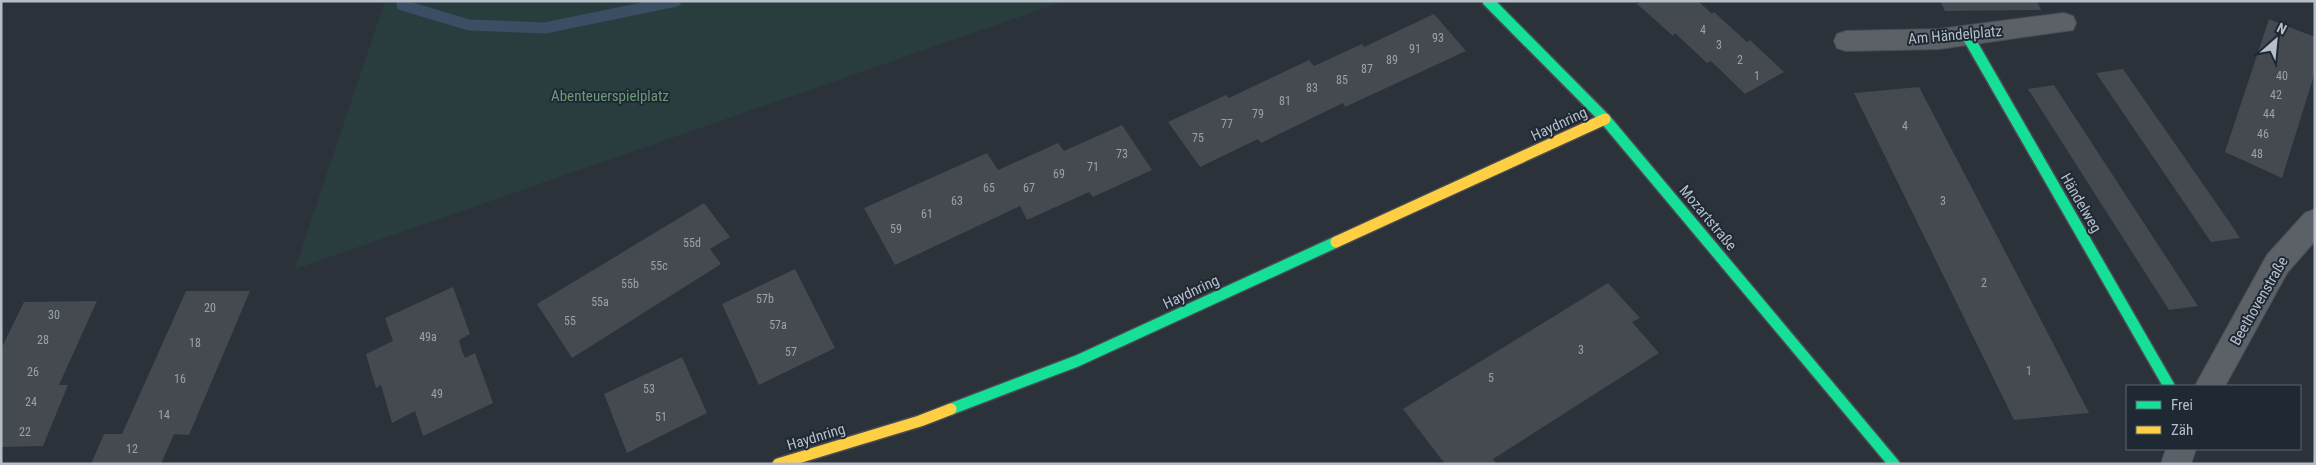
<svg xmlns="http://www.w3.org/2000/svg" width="2316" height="465" font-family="'Roboto Condensed',sans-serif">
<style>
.green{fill:#293d3f}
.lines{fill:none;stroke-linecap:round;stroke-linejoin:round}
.stream{stroke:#3b4e63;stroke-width:11}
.building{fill:#444a4f}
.street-casing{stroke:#4a4e54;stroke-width:2}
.fast-casing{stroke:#4a4e54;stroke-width:14}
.slow-casing{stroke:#4a4e54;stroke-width:14}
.street{fill:#5c6067;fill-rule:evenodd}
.fast{stroke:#16e098;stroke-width:11}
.slow{stroke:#ffcf43;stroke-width:11}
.labels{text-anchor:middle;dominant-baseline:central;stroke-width:4;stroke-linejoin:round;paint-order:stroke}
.number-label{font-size:12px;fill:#9aa2aa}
.street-label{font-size:15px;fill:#b6bfc9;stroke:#1f2934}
.park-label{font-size:15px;fill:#6e9975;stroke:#1f2934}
</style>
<rect width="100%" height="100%" fill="#2c3239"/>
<path class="green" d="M385,1H1065L295,269Z"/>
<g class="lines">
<path class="stream" d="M403,1L402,5L469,25L545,28L676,1"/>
</g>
<path class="building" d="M1642,1H1698L1712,14L1714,12L1747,42L1750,40L1784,72L1745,94L1711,61L1707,63L1675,33L1673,36L1653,18L1637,4Z
M1940,1H2037L2041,10L1945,11Z
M1434,14L1466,51L1345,107L1343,103L1261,143L1258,139L1200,167L1168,122L1226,95L1229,98L1309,60L1314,66L1362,44L1364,47Z
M2269,19L2315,37V72L2282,178L2225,152Z
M2123,69L2230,223L2240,238L2211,242L2096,73Z
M2054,85L2166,257L2198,306L2169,310L2028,89Z
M1919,87L2042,322L2089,413L2014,420L1854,93Z
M1122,125L1152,170L1093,197L1089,192L1027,220L1020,206L895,265L864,208L987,153L998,170L1058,143L1064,151Z
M704,203L730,237L710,249L721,264L572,358L537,304Z
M795,269L835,348L759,385L722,304Z
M1608,283L1640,318L1632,322L1659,353L1493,459L1497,464H1445L1403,409Z
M453,287L470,334L459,340L461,348L465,358L475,353L493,403L423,436L415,411L392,423L381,385L376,388L366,354L393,341L385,318Z
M186,291H250L189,435L174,434L161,464H91L104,434H122Z
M97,301L59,385H68L43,446L1,447V349L24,302Z
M682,357L707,413L627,453L604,394Z"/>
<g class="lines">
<defs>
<path id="street" d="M2064,13L2073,16L2076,23L2073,30L1939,49L1846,51L1837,48L1834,41L1837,34L1846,31L1939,29Z
M2315,209V241L2287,273L2225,386H2195L2267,255L2305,213Z
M2166,449H2196L2191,464H2161Z"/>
<path id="fast" d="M1488,1L1605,119L1894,464
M1967,35L2169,386
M951,409L1077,361L1336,242"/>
<path id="slow" d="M1336,242L1605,119
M778,464L920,421L951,409"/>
</defs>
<use href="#street" class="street-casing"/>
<use href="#fast" class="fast-casing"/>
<use href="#slow" class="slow-casing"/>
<use href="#street" class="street"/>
<use href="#fast" class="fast"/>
<use href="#slow" class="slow"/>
</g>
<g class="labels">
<g class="number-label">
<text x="1703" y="30">4</text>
<text x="1438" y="38">93</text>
<text x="1719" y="45">3</text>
<text x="1415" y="49">91</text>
<text x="1392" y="60">89</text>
<text x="1740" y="60">2</text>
<text x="1367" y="69">87</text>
<text x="1757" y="76">1</text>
<text x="2282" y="76">40</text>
<text x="1342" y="80">85</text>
<text x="1312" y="88">83</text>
<text x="2276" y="95">42</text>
<text x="1285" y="101">81</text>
<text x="1258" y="114">79</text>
<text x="2269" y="114">44</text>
<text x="1227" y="124">77</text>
<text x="1905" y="126">4</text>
<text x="2263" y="134">46</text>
<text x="1198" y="138">75</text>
<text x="1122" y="154">73</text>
<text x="2257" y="154">48</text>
<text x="1093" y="167">71</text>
<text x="1059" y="174">69</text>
<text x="989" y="188">65</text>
<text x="1029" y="188">67</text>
<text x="957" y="201">63</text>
<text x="1943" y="201">3</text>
<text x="927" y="214">61</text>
<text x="896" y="229">59</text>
<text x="692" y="243">55d</text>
<text x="659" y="266">55c</text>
<text x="1984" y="283">2</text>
<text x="630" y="284">55b</text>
<text x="765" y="299">57b</text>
<text x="600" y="302">55a</text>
<text x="210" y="308">20</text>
<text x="54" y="315">30</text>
<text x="570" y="321">55</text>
<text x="778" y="325">57a</text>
<text x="428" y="337">49a</text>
<text x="43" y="340">28</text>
<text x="195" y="343">18</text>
<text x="1581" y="350">3</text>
<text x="791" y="352">57</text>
<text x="2029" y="371">1</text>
<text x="33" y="372">26</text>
<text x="1491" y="378">5</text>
<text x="180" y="379">16</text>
<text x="649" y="389">53</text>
<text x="437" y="394">49</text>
<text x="31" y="402">24</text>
<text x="164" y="415">14</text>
<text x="661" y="417">51</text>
<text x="25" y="432">22</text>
<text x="132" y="449">12</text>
</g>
<g class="street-label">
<text transform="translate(1955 35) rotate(-5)">Am Händelplatz</text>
<text transform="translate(1559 124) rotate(-25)">Haydnring</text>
<text transform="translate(2081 203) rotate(60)">Händelweg</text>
<text transform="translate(1708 218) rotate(50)">Mozartstraße</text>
<text transform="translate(1191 292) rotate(-25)">Haydnring</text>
<text transform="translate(2259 301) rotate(-60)">Beethovenstraße</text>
<text transform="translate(816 437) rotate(-17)">Haydnring</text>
</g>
<g class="park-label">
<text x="610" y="96">Abenteuerspielplatz</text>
</g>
</g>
<rect width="2316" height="465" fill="none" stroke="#b6bfc9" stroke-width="5"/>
<rect x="2126" y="385" width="175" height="65" fill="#1f2934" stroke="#5b6570"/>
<rect x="2136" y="401" width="25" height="8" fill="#16e098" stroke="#5b6570"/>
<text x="2171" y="410" font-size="15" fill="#b6bfc9">Frei</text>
<rect x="2136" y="426" width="25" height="8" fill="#ffcf43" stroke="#5b6570"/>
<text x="2171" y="435" font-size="15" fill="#b6bfc9">Zäh</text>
<g transform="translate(2276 40) rotate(27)" stroke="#1f2934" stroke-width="4" paint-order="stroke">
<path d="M0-4L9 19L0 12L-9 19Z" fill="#b6bfc9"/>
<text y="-8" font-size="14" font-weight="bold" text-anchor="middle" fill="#b6bfc9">N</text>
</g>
</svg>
